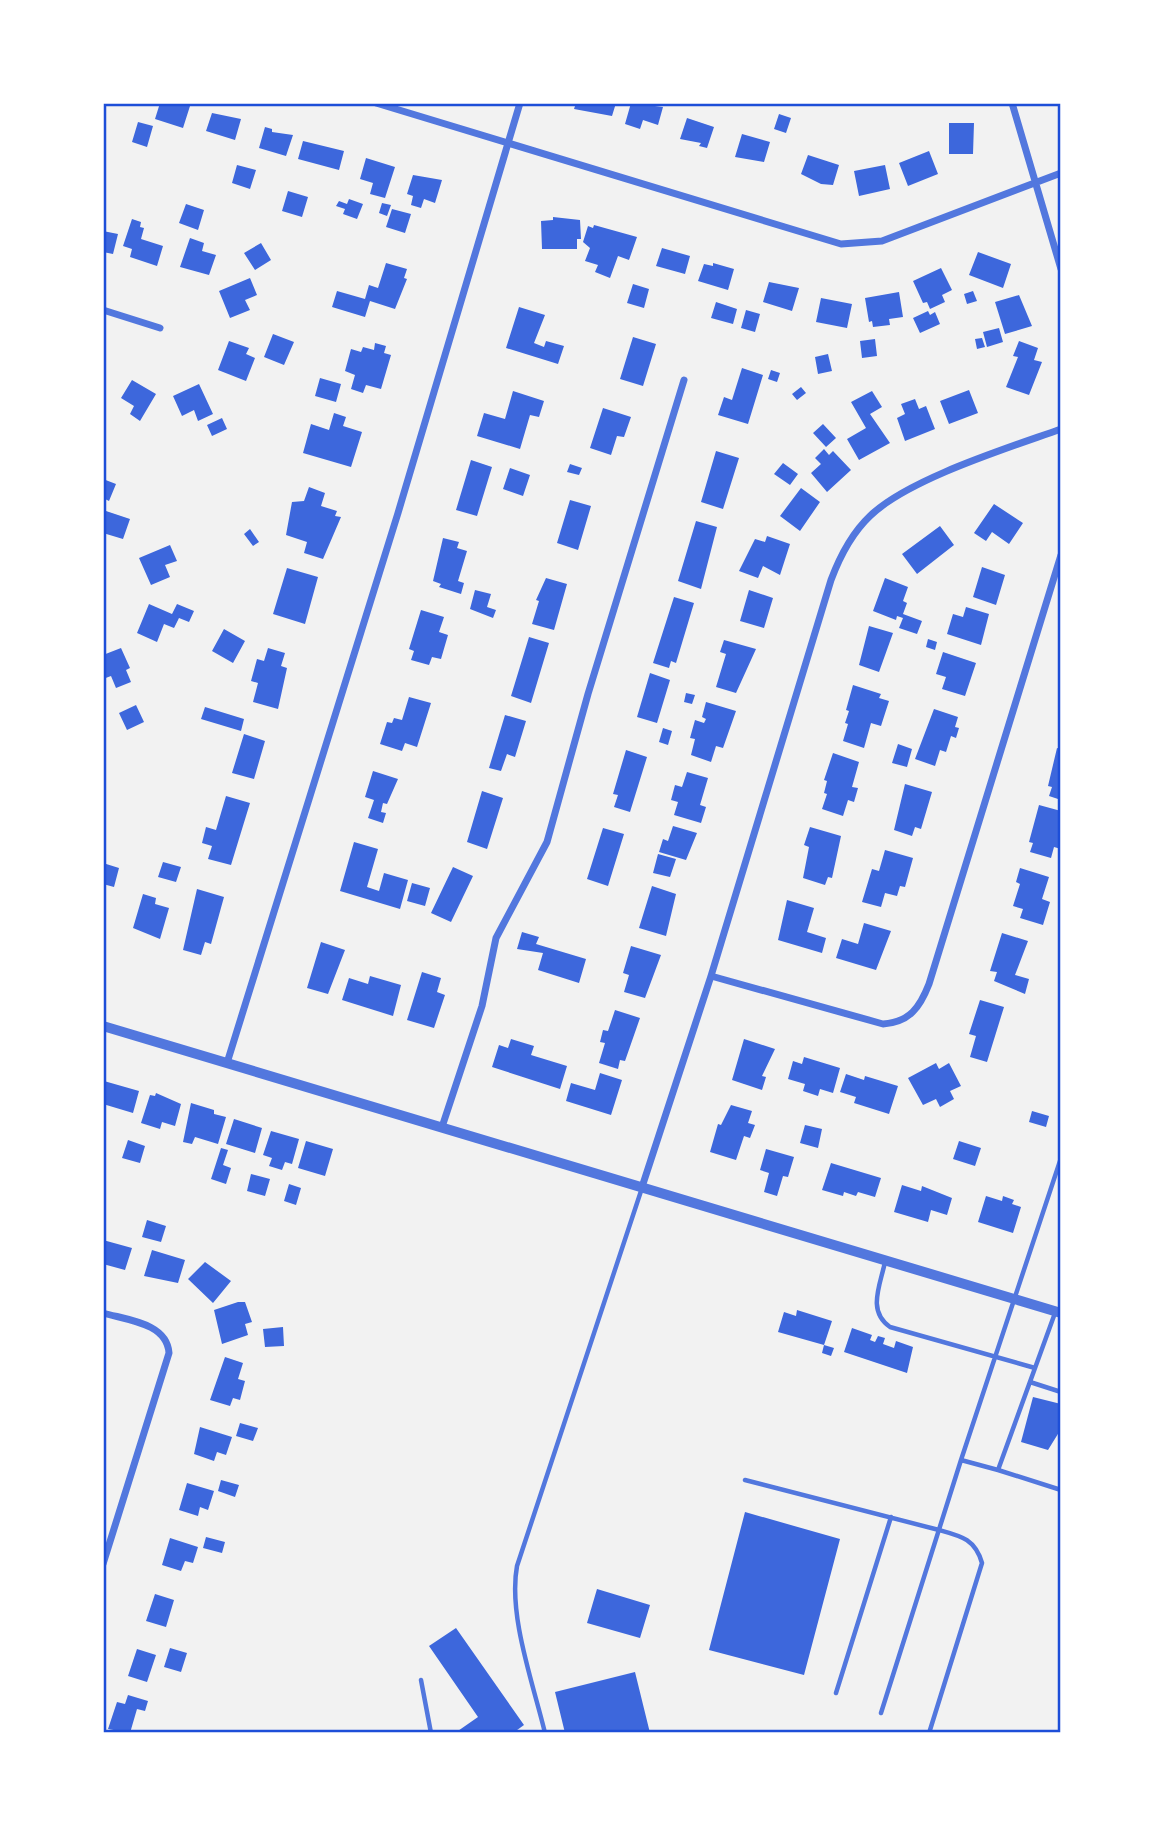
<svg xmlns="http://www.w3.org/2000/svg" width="1164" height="1836" font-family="'Noto Sans',sans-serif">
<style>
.building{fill:#3d67dc}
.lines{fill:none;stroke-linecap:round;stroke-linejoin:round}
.service{stroke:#5277de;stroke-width:4.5}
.minor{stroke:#5277de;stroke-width:7}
.tertiary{stroke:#5277de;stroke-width:10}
.neatline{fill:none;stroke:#1d4ed8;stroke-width:2.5}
</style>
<rect width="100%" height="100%" fill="#f2f2f2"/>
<path class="building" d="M160,103L190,106L183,128L155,119Z
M576,103H616L612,116L574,109Z
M631,103L663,107L658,125L643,120L640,129L625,124Z
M212,113L241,119L235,140L206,131Z
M779,114L791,118L786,133L774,129Z
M687,118L714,127L707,148L699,146L701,143L680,139Z
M138,122L153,126L147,147L132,142Z
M949,123H974L973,154H949Z
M265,127L272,129V132L293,135L286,156L259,148Z
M742,134L770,142L764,162L735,157Z
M303,141L344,151L339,170L298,159Z
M929,151L938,174L908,186L899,163Z
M808,155L839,165L833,185L821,184L801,174Z
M366,158L395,167L385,198L370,194L373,183L360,179Z
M237,165L256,170L250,189L232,183Z
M885,165L890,189L859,196L854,171Z
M413,175L442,180L435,203L424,199L421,208L411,205L413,196L407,194Z
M288,191L308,197L302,217L282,211Z
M349,199L363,204L357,219L343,214L345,209L336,206L339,201L347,204Z
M382,203L391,205L387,216L379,213Z
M186,204L204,210L198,230L179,223Z
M392,209L411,214L405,233L386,227Z
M553,217L580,220L581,239H577V249H542L541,221L553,220Z
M132,219L141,222L140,227L144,228L141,239L163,246L157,266L130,257L132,249L123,246Z
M594,225L637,237L629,260L618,256L610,278L595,272L598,265L585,261L590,248L583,242L588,226L593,228Z
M103,231L118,234L113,254L103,252Z
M190,238L204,243L202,251L216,255L209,275L180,267Z
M261,243L271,260L255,270L244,253Z
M662,248L690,256L685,274L656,266Z
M978,252L1011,264L1003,288L969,275Z
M386,263L407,269L404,278L407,279L395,309L370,301L365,317L332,307L337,291L365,299L369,285L378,288Z
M713,263L734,269L728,290L698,281L704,264L713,266Z
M941,268L952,290L942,295L945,302L930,309L927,302L923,303L913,281Z
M250,278L257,295L245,300L250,310L230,318L219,291Z
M769,282L799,288L792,311L763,302Z
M633,284L649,289L644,308L627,303Z
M973,291L977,301L967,304L964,294Z
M899,292L903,317L889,319L890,325L873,327L872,321L869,322L865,298Z
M1019,295L1032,326L1005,334L995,302Z
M821,298L852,304L847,328L816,322Z
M716,302L737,309L733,324L711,318Z
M519,307L545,315L534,343L544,347L546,341L564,346L558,364L506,348Z
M746,310L760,314L755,332L741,328Z
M928,311L930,315L935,312L940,324L920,333L913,318Z
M999,328L1003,342L987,347L983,332Z
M273,334L294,342L284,365L264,357Z
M633,337L656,344L643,386L620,379Z
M982,338L985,347L977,349L975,339Z
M875,339L877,356L862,358L860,341Z
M229,341L249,348L246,354L255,358L246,381L218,370Z
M1019,341L1038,348L1034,360L1042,362L1029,395L1006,387L1018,357L1013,356Z
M375,343L386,346L384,353L391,355L381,389L366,385L363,393L351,389L355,375L345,371L351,349L361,352L363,347L374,350Z
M828,354L832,371L818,374L815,357Z
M742,368L763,375L748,424L718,415L724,397L732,400Z
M771,370L780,373L777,382L768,379Z
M320,378L341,384L336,402L315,396Z
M132,380L156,394L140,421L130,414L134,406L121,398Z
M199,384L213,414L198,421L194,410L182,416L173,396Z
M801,387L806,393L797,400L792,394Z
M969,390L978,413L949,424L940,401Z
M513,391L544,401L539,417L530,415L520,449L477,436L484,413L505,419Z
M872,391L882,407L870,414L890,443L859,460L847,439L866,428L851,402Z
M915,399L919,409L926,406L935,429L905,441L897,418L905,414L901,404Z
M603,408L631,417L624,437L617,436L611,455L590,448Z
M334,413L346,417L343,426L362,432L351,467L303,453L311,424L329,430Z
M222,418L227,429L212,436L207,425Z
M823,424L836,438L826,447L813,433Z
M824,449L829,455L833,451L851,470L827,492L811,473L821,464L815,458Z
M716,451L739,458L723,509L701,502Z
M471,460L492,467L477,516L456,510Z
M783,463L798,474L790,485L774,474Z
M570,464L582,468L579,475L567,472Z
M510,468L530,475L523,496L503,489Z
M103,479L116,484L109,501L103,498Z
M309,487L325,493L321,506L337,511L335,516L341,517L323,559L304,553L307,542L286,535L292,502L304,501Z
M801,488L820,502L800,531L780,516Z
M570,500L591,506L578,550L557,543Z
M994,504L1023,523L1009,544L992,532L986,541L974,533Z
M103,510L130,519L123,539L103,533Z
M696,521L717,527L701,589L678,581Z
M940,526L954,545L917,574L902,554Z
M250,529L259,542L253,546L244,534Z
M767,536L790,544L780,575L763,566L758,578L739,571L755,539L765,542Z
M443,538L459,542L457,548L467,551L458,581L464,583L461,594L439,587L441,584L433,581Z
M170,545L177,561L165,565L170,577L151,585L139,558Z
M982,567L1005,575L996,605L973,597Z
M287,568L318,577L305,624L273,614Z
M546,578L567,584L554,630L532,624L539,601L536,600Z
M885,578L908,587L903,601L907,603L903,614L922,621L917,634L899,628L903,618L897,616L896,620L873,611Z
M475,590L491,594L487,607L496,610L493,618L470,609Z
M749,590L773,598L764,628L740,621Z
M674,597L694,603L676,663L671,661L669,668L653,663Z
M149,604L172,614L177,604L194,611L189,622L179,618L174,628L164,624L157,642L137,633Z
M966,607L989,614L981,645L947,634L953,614L963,617Z
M421,610L444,617L439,632L448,635L441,659L432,657L429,665L411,660L414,651L409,649Z
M869,626L893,633L879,672L859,665Z
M224,629L245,641L233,663L212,651Z
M529,637L549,643L531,703L511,696Z
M928,639L937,642L935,650L926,647Z
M724,640L756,649L736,693L716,687L726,654L720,652Z
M121,648L130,668L126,670L131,682L116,688L111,676L103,679V655Z
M268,648L285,653L281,666L287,668L278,709L253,702L258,683L251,681L257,659L264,661Z
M943,652L976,663L965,696L942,689L946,677L936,674Z
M650,673L670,680L657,723L637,717Z
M853,685L881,694L879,698L889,701L881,726L871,723L864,748L843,741L848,724L845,723L849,711L846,710Z
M686,693L695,695L692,704L684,702Z
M409,697L431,703L417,747L405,743L402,751L380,744L387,722L392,723L394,718L402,720Z
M706,702L736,711L723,748L716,746L711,762L691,755L695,739L690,738L695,720L704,723L706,719L702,717Z
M136,705L144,722L127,730L119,713Z
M205,707L244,719L241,731L201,719Z
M934,709L958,717L955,727L959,728L956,738L951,736L946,752L940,750L935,766L915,759Z
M505,715L526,721L515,757L507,754L501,771L489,768Z
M663,728L672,731L668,745L659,742Z
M244,734L265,741L254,779L232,773Z
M898,744L912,749L907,767L892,763Z
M1057,748L1061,749V800L1049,796L1052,787L1048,786Z
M626,750L647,757L630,812L614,807L618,795L613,794Z
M833,753L859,762L852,787L858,788L854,802L848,800L843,816L822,809L827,794L824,793L827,781L824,780Z
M373,771L398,779L387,804L383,803L381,812L386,813L383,823L368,818L374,800L365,797Z
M687,772L708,778L700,805L706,807L701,823L674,815L678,802L671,800L675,785L682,787Z
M905,784L932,792L921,829L915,827L912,836L894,830Z
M482,791L503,798L487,849L467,842Z
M226,796L250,803L231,865L208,859L212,846L202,843L206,827L216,830Z
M1039,805L1061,811L1058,833L1061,834V849L1054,847L1051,858L1030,852L1033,843L1029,842Z
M673,826L697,833L686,860L659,852L663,839L668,841Z
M810,827L841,836L832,878L828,877L825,885L803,878L809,847L804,845Z
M603,828L624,834L608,886L587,879Z
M354,842L378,849L367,887L379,891L384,873L408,880L400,909L340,891Z
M885,850L913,858L905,887L900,886L897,896L885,893L881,907L862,902L872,869L879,871Z
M658,854L676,859L670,877L653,873Z
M163,862L181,867L176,882L158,877Z
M103,863L119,868L114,887L103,884Z
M453,867L473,876L451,922L431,913Z
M1020,868L1049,877L1042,899L1050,902L1043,925L1020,918L1023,909L1013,906L1020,884L1016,882Z
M412,883L430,888L425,906L407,901Z
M652,886L676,894L666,936L639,928Z
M197,889L224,897L211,944L205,942L201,955L183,950Z
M143,894L156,898L155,904L169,908L160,939L133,928Z
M787,900L814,908L807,932L826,938L822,953L778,940Z
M864,923L891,931L876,970L836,958L842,939L858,944Z
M522,932L539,937L536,944L586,959L579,983L538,970L543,953L517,949Z
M1002,933L1028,941L1015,975L1029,979L1025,994L994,981L997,972L990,971Z
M321,942L345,950L328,994L307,988Z
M631,946L661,955L645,998L624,992L629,975L623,973Z
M422,972L441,978L437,992L445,995L434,1028L407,1020Z
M370,976L401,985L393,1016L342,1000L349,978L368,984Z
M980,1000L1004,1007L987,1062L970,1057L976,1036L969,1034Z
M615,1010L640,1018L625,1061L620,1060L618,1069L599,1063L605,1043L600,1042L603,1030L608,1031Z
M511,1039L534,1046L531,1055L567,1066L560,1089L492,1067L499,1045L508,1048Z
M744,1039L775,1049L762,1076L766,1077L762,1090L732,1080Z
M804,1057L840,1068L833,1093L820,1089L818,1096L803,1091L805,1084L788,1079L793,1061L802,1064Z
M936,1063L939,1069L949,1063L961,1086L950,1091L954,1099L940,1107L936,1099L923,1105L908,1078Z
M600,1073L622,1080L611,1115L566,1101L571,1083L595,1090Z
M846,1074L864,1080L865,1076L898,1086L889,1114L854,1103L856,1097L840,1092Z
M104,1081L139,1091L133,1113L103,1104Z
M156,1093L181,1104L175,1126L162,1122L160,1129L141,1123L150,1095L155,1096Z
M191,1103L214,1110V1114L226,1117L218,1144L195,1137L192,1144L183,1142Z
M731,1105L752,1111L748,1123L755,1125L750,1138L744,1136L736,1160L710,1152L718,1124L721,1125Z
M1032,1111L1049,1116L1046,1127L1029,1122Z
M234,1119L262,1128L255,1153L226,1144Z
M805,1125L822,1129L818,1148L800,1143Z
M271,1131L299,1139L292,1164L285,1162L282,1170L269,1166L272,1158L263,1155Z
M128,1140L145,1146L140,1163L122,1158Z
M306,1141L333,1149L325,1176L298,1168Z
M959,1141L981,1148L975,1166L953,1159Z
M221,1148L228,1150L223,1165L231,1168L226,1184L211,1179Z
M766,1149L794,1157L788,1177L783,1176L777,1196L764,1192L769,1173L760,1170Z
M831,1163L881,1178L875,1197L858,1192L856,1196L844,1192L843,1196L822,1190Z
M251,1174L270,1179L265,1196L247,1191Z
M289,1184L301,1188L296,1205L284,1201Z
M902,1185L921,1191L922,1186L952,1198L947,1215L931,1210L928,1222L894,1212Z
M986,1196L1002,1201L1003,1196L1014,1200L1012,1204L1021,1207L1013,1233L978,1222Z
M147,1220L166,1226L161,1242L142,1237Z
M103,1240L132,1248L125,1270L103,1264Z
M152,1250L185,1260L178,1283L144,1276Z
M205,1262L231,1281L213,1303L188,1279Z
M238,1302H245L252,1322L245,1324L248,1335L222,1344L214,1310Z
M797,1310L832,1321L824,1345L778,1332L784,1312L796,1316Z
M283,1327L284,1346L265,1347L263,1329Z
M852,1328L872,1335L870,1340L875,1342L878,1336L885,1338L883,1344L894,1348L896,1341L913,1347L907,1373L844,1352Z
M824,1345L834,1348L831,1356L822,1353Z
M225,1357L243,1363L238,1379L245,1381L240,1400L233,1398L230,1406L210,1400Z
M1033,1397L1061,1404V1429L1048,1450L1021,1442Z
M240,1423L258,1428L253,1441L236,1436Z
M200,1427L232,1437L226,1455L217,1452L214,1461L194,1454Z
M221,1480L239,1485L235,1497L218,1491Z
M187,1483L214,1491L208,1510L200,1507L198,1516L179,1510Z
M745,1512L840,1539L804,1675L709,1650Z
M206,1537L225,1542L222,1553L203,1548Z
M170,1538L198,1547L193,1563L185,1561L181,1571L162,1565Z
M597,1589L650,1605L640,1638L587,1623Z
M155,1594L174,1600L166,1627L146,1621Z
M456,1628L524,1725L513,1733H455L478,1717L429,1646Z
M170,1648L187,1653L181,1672L164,1667Z
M137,1649L156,1655L147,1682L128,1676Z
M635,1672L650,1733H565L555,1692Z
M128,1695L148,1701L145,1711L137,1709L130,1733L108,1729L117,1702L125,1704Z"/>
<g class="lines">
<path class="service" d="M885,1262C880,1286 867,1311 890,1327L1035,1368
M1055,1313L998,1470L1061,1490
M1030,1382L1061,1392
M998,1470L961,1460L1061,1158
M745,1480L939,1530C961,1536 975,1539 982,1563L930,1730
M421,1680L431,1733
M836,1693L891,1517
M881,1713L961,1460
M545,1733C533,1683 508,1615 517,1566L642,1188"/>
<path class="minor" d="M376,103L841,244L882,241L1061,173
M1012,103L1061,269
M103,310L160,328
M711,976L883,1024C910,1022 920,1007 929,984L1061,555
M227,1063L398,513L520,103
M442,1127L482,1006L496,938L547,842L588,694L684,380
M642,1187L711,976L831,580C840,556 851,534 870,516C908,479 1008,448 1061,429
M103,1313C127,1320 167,1323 169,1353L103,1564"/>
<path class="tertiary" d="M103,1026L1061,1313"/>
</g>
<rect width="1164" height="1836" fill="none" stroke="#ffffff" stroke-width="210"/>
<rect x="105" y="105" width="954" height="1626" class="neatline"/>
</svg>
